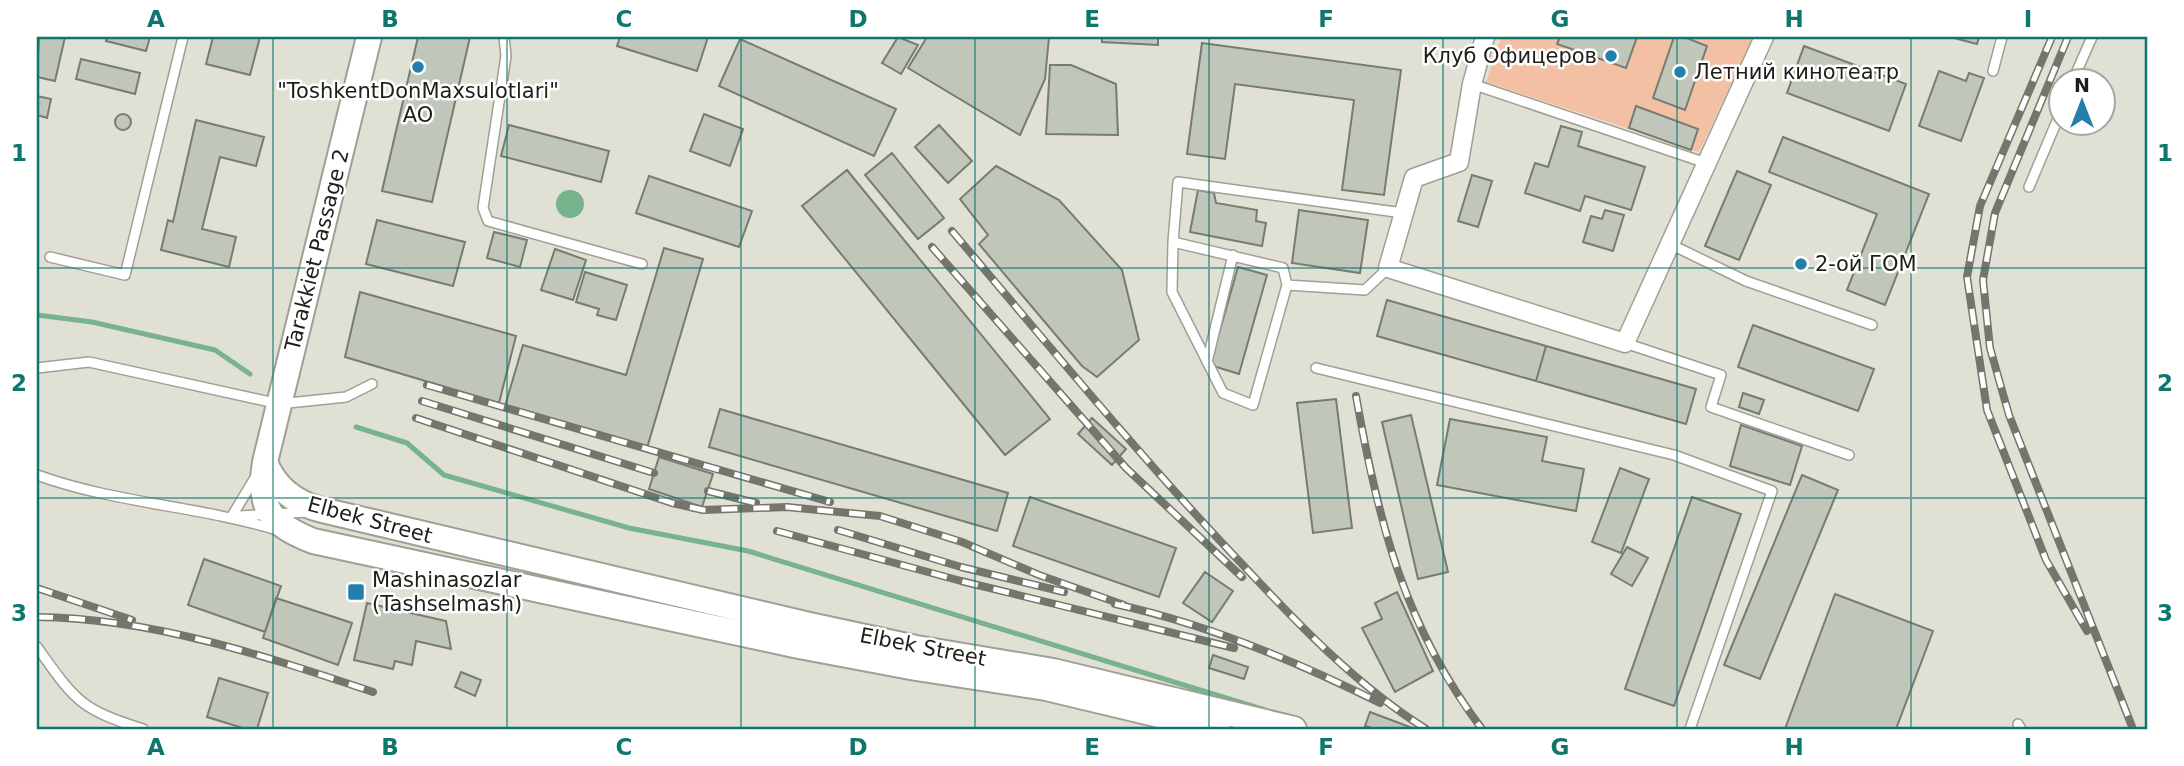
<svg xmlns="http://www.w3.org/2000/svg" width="2184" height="766" font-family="'DejaVu Sans',sans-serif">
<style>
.green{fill:#f3c0a4}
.water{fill:#77b38d}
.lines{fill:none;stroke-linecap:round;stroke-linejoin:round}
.stream{stroke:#77b38d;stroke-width:5}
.building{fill:#c1c6bb;stroke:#777c72;stroke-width:2}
.service-casing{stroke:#a09f94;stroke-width:12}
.minor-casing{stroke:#a09f94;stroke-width:21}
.secondary-casing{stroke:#a09f94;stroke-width:28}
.service{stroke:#fff;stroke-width:9}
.minor{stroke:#fff;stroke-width:18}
.secondary{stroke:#fff;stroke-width:24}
.rail-casing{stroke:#75756c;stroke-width:8}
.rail{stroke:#fff;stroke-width:5;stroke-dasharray:16;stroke-linecap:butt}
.grid{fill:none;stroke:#0f766e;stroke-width:2;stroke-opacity:0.55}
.poi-dot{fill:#2380ad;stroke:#fff;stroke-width:2.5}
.labels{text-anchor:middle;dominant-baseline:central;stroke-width:5;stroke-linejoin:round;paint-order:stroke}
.poi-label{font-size:21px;fill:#1e1e19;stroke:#fff;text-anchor:start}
.street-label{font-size:21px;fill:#1e1e19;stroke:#fff}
.neatline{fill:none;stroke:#0f766e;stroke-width:2.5}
.grid-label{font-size:23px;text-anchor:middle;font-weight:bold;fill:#0f766e}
</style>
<rect width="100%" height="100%" fill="#e1e0d4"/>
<path class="green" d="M1501,37H1753L1699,152L1486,82Z"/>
<path class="water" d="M556 204a14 14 0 1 1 28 0a14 14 0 1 1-28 0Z"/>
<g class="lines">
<path class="stream" d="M37,315L92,322L215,350L250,374
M356,427L407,443L444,475L629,528L748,551L1265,710"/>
</g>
<path class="building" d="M39,37H65L55,81L37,77Z
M107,37H150L146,51L106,41Z
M213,37H260L250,75L206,64Z
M418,37H470L432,202L382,191Z
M620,37H708L697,71L617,46Z
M898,37L918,45L901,74L882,63Z
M927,37H1049L1045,79L1020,135L908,68Z
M1102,37H1158V45L1102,42Z
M1560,37H1637L1626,68L1557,44Z
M1674,37H1684L1707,46L1685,110L1653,98Z
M1950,37H1979L1977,44Z
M740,39L896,109L874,156L719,86Z
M1202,43L1401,70L1384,195L1342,190L1354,100L1235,84L1225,159L1187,154Z
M1804,46L1906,84L1889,131L1787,93Z
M81,59L140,73L135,94L76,79Z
M1050,65H1071L1116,84L1118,135L1046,134Z
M1939,71L1966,81L1969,73L1984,78L1961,141L1919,126Z
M37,96L51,99L47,118L37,115Z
M1636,106L1698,129L1691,150L1629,128Z
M115 122a8 8 0 1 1 16 0a8 8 0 1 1-16 0Z
M704,114L743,129L730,166L690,151Z
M196,120L264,137L256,166L220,157L202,229L236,237L229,267L161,250L168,220L173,222Z
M509,125L609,151L601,182L501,156Z
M939,125L972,161L948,183L915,147Z
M1561,126L1582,132L1578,146L1645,167L1631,210L1585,196L1580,211L1525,193L1535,163L1548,167Z
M1783,137L1929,194L1885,305L1847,290L1877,214L1769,172Z
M892,153L944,218L918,239L865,175Z
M996,166L1059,200L1122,270L1139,340L1097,377L1082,366L979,244L988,235L960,199Z
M847,170L1050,419L1005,455L802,206Z
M1737,171L1771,185L1739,260L1705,246Z
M1472,175L1492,181L1478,227L1458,221Z
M649,176L752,211L739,247L636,213Z
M1198,190L1214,193L1216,203L1257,210L1256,221L1266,223L1262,246L1190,232Z
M1299,210L1368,220L1360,273L1292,263Z
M1605,210L1624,215L1613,251L1583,242L1591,216L1602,219Z
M377,220L465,242L453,286L366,264Z
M494,232L527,240L520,267L487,258Z
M664,248L703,259L647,448L505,406L523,345L626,375Z
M555,249L586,260L573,300L541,290Z
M1238,267L1267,275L1239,374L1210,365Z
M585,272L627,285L616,320L597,315L599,309L576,302Z
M360,292L516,336L499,403L345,357Z
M1387,300L1546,346L1536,381L1377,336Z
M1753,325L1874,369L1858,411L1738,367Z
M1546,346L1696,389L1686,424L1536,381Z
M1743,393L1764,400L1759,414L1739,407Z
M1336,399L1352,528L1313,533L1297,403Z
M720,409L1008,493L997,531L709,447Z
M1411,415L1448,572L1418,579L1382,422Z
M1092,418L1126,449L1112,465L1078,434Z
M1450,419L1547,437L1542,461L1584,469L1576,511L1437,485Z
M1741,425L1802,446L1790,485L1730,466Z
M659,457L713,474L702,507L649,489Z
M1620,468L1649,479L1621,553L1592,542Z
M1802,475L1838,490L1760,679L1724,665Z
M1030,497L1176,548L1159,597L1013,546Z
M1692,497L1741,514L1674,706L1625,689Z
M1627,547L1648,558L1632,586L1611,574Z
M204,559L281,586L265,632L188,605Z
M1205,572L1233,591L1212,622L1183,603Z
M1397,592L1433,671L1395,692L1362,628L1382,619L1375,603Z
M1835,594L1933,631L1896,729H1785Z
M276,598L352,623L338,665L263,638Z
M367,603L446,621L451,649L416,641L412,665L395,661L393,669L354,660Z
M1213,655L1248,667L1244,679L1209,668Z
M461,672L481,680L475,696L455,687Z
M219,678L268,693L257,729H246L207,717Z
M1370,712L1415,729H1375L1365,726Z"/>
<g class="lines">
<defs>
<path id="service" d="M504,37L506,56L483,208L488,221L642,264
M1993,71L2002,37
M2073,80L2092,37
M1472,84L1709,164
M2029,187L2062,109
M1173,242L1172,292L1223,393L1253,405L1287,285
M1672,245L1746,281L1872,325
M50,257L125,275L183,37
M1388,268L1365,290L1287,285L1283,268L1173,242L1178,182L1403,213
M1625,343L1721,375L1711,407L1849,455
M1207,362L1233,255
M37,368L89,362L279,404L346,397L372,384
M1316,368L1674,455L1772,491L1690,729
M37,475C114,503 198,506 277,530
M232,516L256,476
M240,516L307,512
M37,647C75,700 79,709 143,729
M2018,724L2021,729"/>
<path id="minor" d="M1485,37L1472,84L1459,162L1414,178L1388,268L1625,343L1764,37"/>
<path id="secondary" d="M369,37L265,462C257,509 271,524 313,541L799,646L916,668L1046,688L1218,729
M265,462C275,488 295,503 322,510L809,625L916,648L1053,671L1294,729"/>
</defs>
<use href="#service" class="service-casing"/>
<use href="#minor" class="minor-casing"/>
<use href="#secondary" class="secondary-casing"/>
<use href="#service" class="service"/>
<use href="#minor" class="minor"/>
<use href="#secondary" class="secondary"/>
<defs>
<path id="rail" d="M2052,37L1980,206L1967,277L1987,410L2046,560L2087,631
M2068,37L1995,213L1983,280L1990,348L2009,415L2133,729
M952,231C1047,343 1140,457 1241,563C1297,623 1356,685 1426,729
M932,247L1126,468L1242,577
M427,385L830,502
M1356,396C1378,521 1404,626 1482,729
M422,401L654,473
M416,418L672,503L703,510L787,507L880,516L962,542L1039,575L1124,605
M708,491L756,503
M838,530L961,567L1064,592
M777,531L961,581L1234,648
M37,588L132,620
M1115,604C1207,624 1296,661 1380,703
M37,617C152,618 265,656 373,692"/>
</defs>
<use href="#rail" class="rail-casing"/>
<use href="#rail" class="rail"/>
</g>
<path class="grid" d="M273,37V729M507,37V729M741,37V729M975,37V729M1209,37V729M1443,37V729M1677,37V729M1911,37V729M37,268H2147M37,498H2147"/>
<g class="poi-dot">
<circle cx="1611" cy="56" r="7"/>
<circle cx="418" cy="67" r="7"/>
<circle cx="1680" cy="72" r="7"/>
<circle cx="1801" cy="264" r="7"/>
<rect x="347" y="583" width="18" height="18" rx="3.5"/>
</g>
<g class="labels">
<g class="poi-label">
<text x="1597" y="56" text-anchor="end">Клуб Офицеров</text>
<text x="1694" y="72">Летний кинотеатр</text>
<text x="418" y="91" text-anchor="middle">"ToshkentDonMaxsulotlari"<tspan x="418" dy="24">AO</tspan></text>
<text x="1815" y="264">2-ой ГОМ</text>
<text x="372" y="580">Mashinasozlar<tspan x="372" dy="24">(Tashselmash)</tspan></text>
</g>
<g class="street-label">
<text transform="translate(317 250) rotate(-76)">Tarakkiet Passage 2</text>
<text transform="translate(370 520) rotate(15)">Elbek Street</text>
<text transform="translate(923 647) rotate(11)">Elbek Street</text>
</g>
</g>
<rect width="2184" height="766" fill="none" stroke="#ffffff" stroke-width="77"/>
<g transform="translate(2082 102)"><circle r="33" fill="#ffffff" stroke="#a5a5a3" stroke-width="2"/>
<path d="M0-5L12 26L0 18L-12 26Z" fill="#2380ad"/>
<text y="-10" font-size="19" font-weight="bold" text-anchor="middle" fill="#1e1e19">N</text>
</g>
<rect x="38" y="38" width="2108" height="690" class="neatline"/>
<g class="grid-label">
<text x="156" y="27">A</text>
<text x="390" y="27">B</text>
<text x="624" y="27">C</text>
<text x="858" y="27">D</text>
<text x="1092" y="27">E</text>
<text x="1326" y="27">F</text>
<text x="1560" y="27">G</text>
<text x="1794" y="27">H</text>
<text x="2028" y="27">I</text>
<text x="19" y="161">1</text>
<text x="2165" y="161">1</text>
<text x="19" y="391">2</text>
<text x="2165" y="391">2</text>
<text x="19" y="621">3</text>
<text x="2165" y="621">3</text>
<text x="156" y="755">A</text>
<text x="390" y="755">B</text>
<text x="624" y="755">C</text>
<text x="858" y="755">D</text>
<text x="1092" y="755">E</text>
<text x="1326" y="755">F</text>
<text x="1560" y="755">G</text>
<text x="1794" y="755">H</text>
<text x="2028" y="755">I</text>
</g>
</svg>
